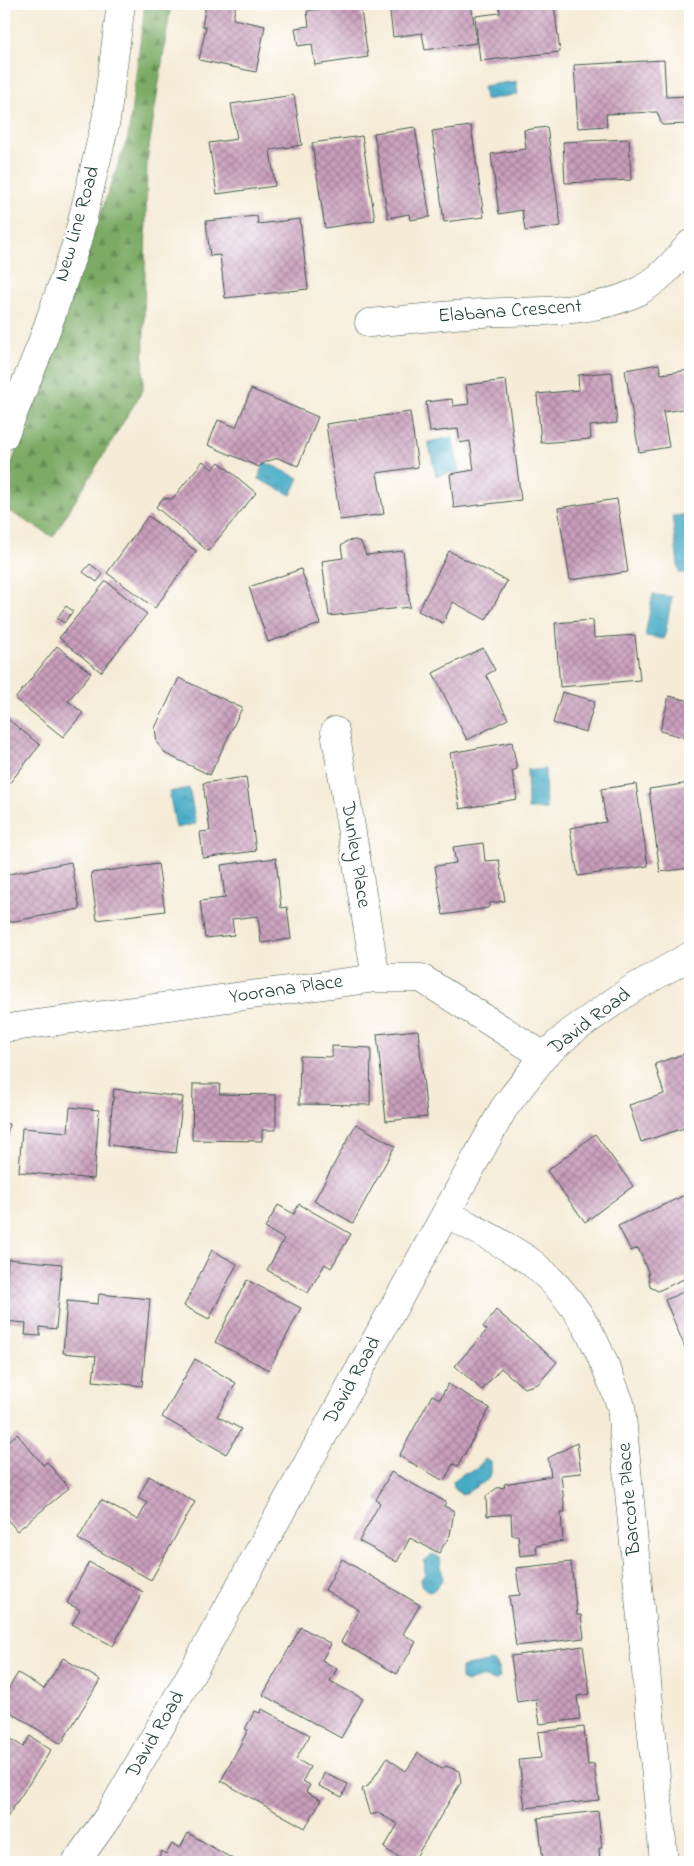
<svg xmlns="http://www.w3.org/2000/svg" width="694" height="1866" font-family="'Indie Flower',sans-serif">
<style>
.forest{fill:url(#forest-firs);stroke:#4e744c}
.water{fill:url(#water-ripples);stroke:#32747d}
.building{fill:url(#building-cross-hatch)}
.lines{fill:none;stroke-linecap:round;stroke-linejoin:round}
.minor-casing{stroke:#3f574c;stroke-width:29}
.major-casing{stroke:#3f574c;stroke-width:29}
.minor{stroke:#fff;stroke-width:28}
.major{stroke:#fff;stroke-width:28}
.labels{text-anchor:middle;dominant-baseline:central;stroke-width:5;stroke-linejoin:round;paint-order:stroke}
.street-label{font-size:20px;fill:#1f3d34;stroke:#fff}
</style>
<defs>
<pattern id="forest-firs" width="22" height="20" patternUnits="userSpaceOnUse" patternTransform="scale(1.25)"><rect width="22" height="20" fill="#7cab65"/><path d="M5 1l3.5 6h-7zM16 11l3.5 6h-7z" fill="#658c54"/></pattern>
<pattern id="water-ripples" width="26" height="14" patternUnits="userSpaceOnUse" patternTransform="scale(1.25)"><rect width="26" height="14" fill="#46abc6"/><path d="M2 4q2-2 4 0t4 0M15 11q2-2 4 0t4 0" fill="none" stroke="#3a8ca2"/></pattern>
<pattern id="building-cross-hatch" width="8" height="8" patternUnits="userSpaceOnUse" patternTransform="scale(1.25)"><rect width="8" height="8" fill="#c99ebc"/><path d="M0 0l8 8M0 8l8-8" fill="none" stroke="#a3829a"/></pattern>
</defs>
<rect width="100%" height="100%" fill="#fff"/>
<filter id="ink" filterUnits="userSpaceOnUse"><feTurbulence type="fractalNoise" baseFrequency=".02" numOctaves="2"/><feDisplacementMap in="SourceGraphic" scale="10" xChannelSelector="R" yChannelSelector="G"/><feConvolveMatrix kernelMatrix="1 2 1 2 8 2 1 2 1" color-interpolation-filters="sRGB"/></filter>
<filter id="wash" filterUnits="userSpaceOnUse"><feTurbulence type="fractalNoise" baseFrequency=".0096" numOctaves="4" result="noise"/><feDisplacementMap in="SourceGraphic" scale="20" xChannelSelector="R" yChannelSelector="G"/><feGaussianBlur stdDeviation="1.12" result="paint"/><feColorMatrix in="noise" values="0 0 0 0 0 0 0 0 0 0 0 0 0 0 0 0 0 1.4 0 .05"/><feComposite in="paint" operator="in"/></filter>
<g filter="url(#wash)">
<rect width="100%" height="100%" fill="#f5ebd6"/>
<path class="forest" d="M145,4H171L147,161L143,390L53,537L4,508V485L128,137Z"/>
<path class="water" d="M516,81L518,94L485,100L483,86Z
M452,437L459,471L436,476L428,442Z
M265,462L299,478L291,495L258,479Z
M690,514V573H679L672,516Z
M653,594L672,597L664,639L645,636Z
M545,769L546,809H528L527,770Z
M189,788L196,824L176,828L169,792Z
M485,1459L491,1462C492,1480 490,1478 476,1487C470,1490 468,1493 461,1495L454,1488L453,1481L464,1473L475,1470Z
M433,1554L440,1558L443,1579L434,1590L429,1592L421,1585V1579L425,1574L424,1561Z
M492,1661L497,1664L500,1677L495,1681L481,1677L466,1682L461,1679V1667Z"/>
<g id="blocks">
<path class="building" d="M206,4H236L233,19L265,26L256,72L199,60L206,27L202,26Z
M360,4L368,57L315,65L312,44L298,46L295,28L309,26L307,11Z
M389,4H471L477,43L425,50L422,33L393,37Z
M499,4H554L560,52L480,61L475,16L500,13Z
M664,60L666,97L688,96L689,124L662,125L657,112L606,114L607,126L578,128L574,65Z
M294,95L302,145L270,150L275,186L217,194L209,143L237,139L231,104Z
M471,126L484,217L444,222L432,131Z
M415,127L430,217L410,220L409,214L388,218L374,133Z
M547,127L561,226L525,231L522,210L499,214L491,154L526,149L524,130Z
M362,136L375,220L325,228L312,143Z
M629,139L631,180L565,183L563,142Z
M257,216L258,224L300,219L308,289L225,298L220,255L210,256L206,221Z
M659,364L661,374L690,370V408L663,412L669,447L639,452L625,370Z
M612,372L617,423L590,426L591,439L541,443L537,394L579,390L578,375Z
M506,380L521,500L454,508L450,474L474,470L470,441L460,443L458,429L430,432L426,402L452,399L453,406L469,404L466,385Z
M251,389L318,417L298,466L278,458L265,462L259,467L208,445L218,420L236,427Z
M410,412L418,467L377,473L384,514L340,520L326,424Z
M203,461L212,469L219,462L256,493L208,551L156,507L163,498L172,499Z
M617,499L628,572L570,580L558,508Z
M148,516L196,551L155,608L107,573Z
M355,540L361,542L366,555L403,551L410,607L329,616L322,561L343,558L341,546L347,541Z
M449,551L507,581L486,620L453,602L443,623L418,611Z
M90,564L103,574L97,582L83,572Z
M301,569L320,624L268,642L249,587Z
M106,581L147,614L101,672L59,638Z
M66,606L73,611L64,623L57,618Z
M593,620L594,638L635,635L640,680L560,687L555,623Z
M57,646L91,673L68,701L83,713L63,737L15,699Z
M483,648L495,670L486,675L508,719L467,740L433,673Z
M179,678L242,708L210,775L166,754L157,743L155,728Z
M562,692L595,701L586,732L553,723Z
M669,696L690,701V739L660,731Z
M4,716L40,745L4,790Z
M512,742L517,769L512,771L517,799L460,809L450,753Z
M246,777L256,851L203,858L200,832L210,831L203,783Z
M690,783V851L688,852L690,868L660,872L649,789Z
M636,784L648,866L578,876L570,828L606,822L601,789Z
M483,843L485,861L499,860L505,901L490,903L488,908L443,915L435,866L456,863L453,847Z
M276,858L281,908L287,907L291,939L261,943L258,916L232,919L234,935L205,938L200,901L225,898L221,865Z
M71,862L80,909L9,922L4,894V875Z
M158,864L165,911L97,920L91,873Z
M418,1030L427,1117L386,1121L377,1034Z
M332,1046L371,1048L370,1105L299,1104L300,1056L332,1057Z
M686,1053L690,1066V1126L641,1142L629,1105L664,1094L655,1064Z
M193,1084H220L219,1094L276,1095V1130H262V1141L192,1140Z
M114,1089L183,1097L176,1153L108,1145Z
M70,1107L99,1110L94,1179L19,1172L22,1128L68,1132Z
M4,1123L9,1124L5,1147L4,1146Z
M356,1124L395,1146L353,1223L314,1201Z
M595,1134L633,1186L585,1222L547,1171Z
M685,1195L690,1206V1276L658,1291L650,1287L648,1272L638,1248L631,1251L618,1226Z
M299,1204L351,1234L331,1268L325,1264L308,1293L267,1270L284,1239L265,1228L278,1205L294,1214Z
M212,1250L237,1264L209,1319L184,1306Z
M8,1259L62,1264L56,1329L40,1327V1336L25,1335L26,1323L4,1321Z
M247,1280L301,1308L269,1370L215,1342Z
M690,1289V1359L665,1300Z
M99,1294L150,1299L142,1386L93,1381L96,1356L63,1353L67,1301L98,1304Z
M496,1310L557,1362L538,1384L524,1388L501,1368L482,1390L455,1366L487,1330L483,1327Z
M195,1359L236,1383L217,1416L241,1429L226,1454L162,1417Z
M448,1384L490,1408L458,1466L453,1464L444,1481L399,1456L432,1395L440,1399Z
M17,1434L43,1465L47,1462L69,1488L17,1531L4,1515V1445Z
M577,1443L581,1473L561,1475L565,1512H561L563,1541L536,1546L537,1554L520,1556L518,1535H512L511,1514L487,1516L486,1496L497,1488L505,1487L504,1484L551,1476L548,1458Z
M391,1472L446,1502L444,1506L454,1511L450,1535L439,1553L410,1538L397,1562L359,1541L380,1503L376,1500Z
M149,1476L195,1502L151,1580L78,1539L101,1500L138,1520L147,1503L138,1498Z
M342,1559L420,1605L403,1634L416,1642L397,1674L341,1642L359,1610L325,1590Z
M89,1562L143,1592L113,1646L72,1624L80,1610L67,1603Z
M571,1562L577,1615H581L584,1638L516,1646L509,1596L520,1595L516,1568Z
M301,1627L331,1644L322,1660L337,1669L330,1681L363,1699L341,1738L263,1695Z
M583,1646L590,1694L577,1696L580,1719L540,1724L536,1699L517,1702L511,1656Z
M63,1658L100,1680L61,1744L4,1708V1696L18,1673L44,1689Z
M262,1709L310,1735L296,1759L310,1767L303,1781L310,1785L306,1792L321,1800L305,1828L221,1781L248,1730L245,1729L255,1711L260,1713Z
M584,1727L588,1765L594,1764L599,1800L525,1808L519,1760L541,1758L538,1732Z
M4,1734L23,1747L30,1736L51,1750L4,1822Z
M418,1753L441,1769L446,1766L459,1771L461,1782L413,1862H407L384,1848L398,1824L378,1813L370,1815L362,1789L368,1786L387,1758L406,1771Z
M324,1773L348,1784L342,1797L319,1786Z
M598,1811L602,1848H599L600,1862H532L543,1860L538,1818Z
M188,1833L238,1862H156L162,1851L166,1854L172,1844L180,1848Z"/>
</g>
</g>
<g filter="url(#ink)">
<use href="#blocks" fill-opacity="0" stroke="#3f574c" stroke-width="1"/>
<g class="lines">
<defs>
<path id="minor" d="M369,323C407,320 445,315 483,313C533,310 586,315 633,294C657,283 674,263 690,244
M335,731L376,978
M7,1028L376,978H421L544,1056
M446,1213C472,1228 508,1245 532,1263C581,1302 600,1349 621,1406L664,1862
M76,1862L108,1817L194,1669L504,1108L544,1056L571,1032L632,989L690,956"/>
<path id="major" d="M4,436L40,348L77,242L106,120L121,4"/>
</defs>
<use href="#minor" class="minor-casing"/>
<use href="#major" class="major-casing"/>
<use href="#minor" class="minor"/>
<use href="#major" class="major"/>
</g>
</g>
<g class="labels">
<g class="street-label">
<text transform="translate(78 224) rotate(-74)">New Line Road</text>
<text transform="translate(510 312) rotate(-4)">Elabana Crescent</text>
<text transform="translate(355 855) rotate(81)">Dunley Place</text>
<text transform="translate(286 990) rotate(-8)">Yoorana Place</text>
<text transform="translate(590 1022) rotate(-37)">David Road</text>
<text transform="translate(353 1381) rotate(-61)">David Road</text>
<text transform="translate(630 1499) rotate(-95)">Barcote Place</text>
<text transform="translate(156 1735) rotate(-60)">David Road</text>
</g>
</g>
<rect width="694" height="1866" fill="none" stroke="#fff" stroke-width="20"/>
</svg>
